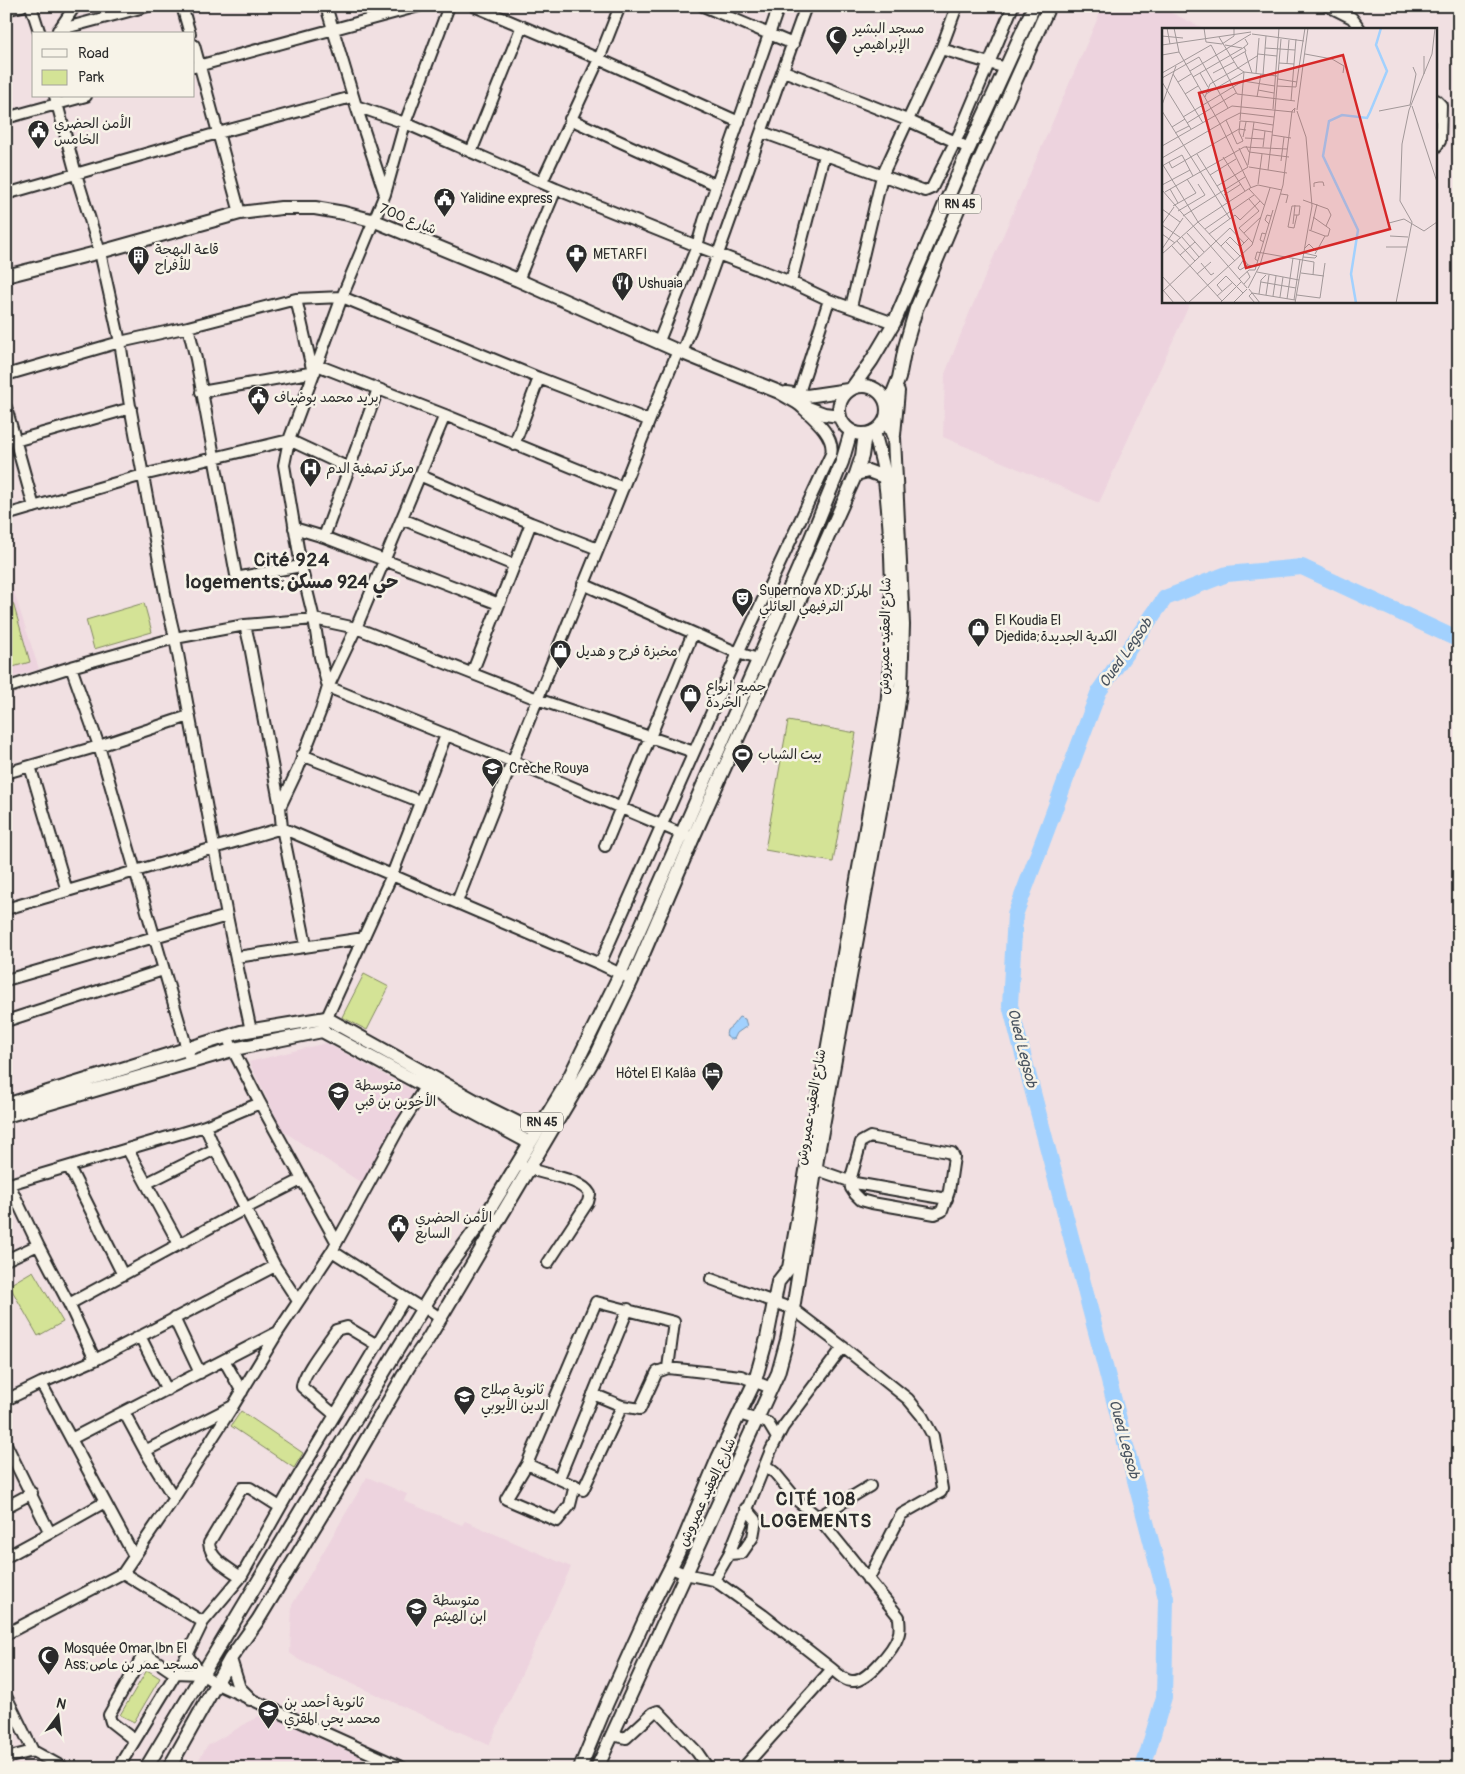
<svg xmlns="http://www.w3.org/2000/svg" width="1465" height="1774" font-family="Pangolin,'Playpen Sans Arabic',sans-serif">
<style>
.built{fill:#edd3de}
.green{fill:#d4e396;stroke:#808760}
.water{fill:#a2d1fe;stroke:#728faa}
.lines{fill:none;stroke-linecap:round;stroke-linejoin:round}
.river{stroke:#a2d1fe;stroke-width:16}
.minor-casing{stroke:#2b2b2b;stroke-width:14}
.major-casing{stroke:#2b2b2b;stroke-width:16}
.minor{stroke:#f7f3e8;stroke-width:10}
.major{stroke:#f7f3e8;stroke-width:12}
.labels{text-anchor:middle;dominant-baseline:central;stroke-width:5;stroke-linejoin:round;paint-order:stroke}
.shield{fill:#f7f3e8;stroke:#686764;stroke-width:1}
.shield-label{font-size:12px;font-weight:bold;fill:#2b2b2b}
.poi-label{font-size:14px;fill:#2b2b2b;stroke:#f7f3e8;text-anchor:start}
.street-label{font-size:14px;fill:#2b2b2b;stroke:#f7f3e8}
.water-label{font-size:15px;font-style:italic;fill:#495460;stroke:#f7f3e8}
.district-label{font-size:19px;font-weight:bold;letter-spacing:1px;fill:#2b2b2b;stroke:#f7f3e8}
.inset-river{fill:none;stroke:#a2d1fe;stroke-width:2.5}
.inset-road{fill:none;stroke:#a29899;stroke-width:1}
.view{fill:#d62828;fill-opacity:0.15;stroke:#d62828;stroke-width:2.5}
.inset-edge{fill:none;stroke:#2b2b2b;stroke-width:2.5}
</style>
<rect width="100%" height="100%" fill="#f1e0e2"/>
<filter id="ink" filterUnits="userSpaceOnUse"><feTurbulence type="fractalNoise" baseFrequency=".02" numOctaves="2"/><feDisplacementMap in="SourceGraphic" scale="10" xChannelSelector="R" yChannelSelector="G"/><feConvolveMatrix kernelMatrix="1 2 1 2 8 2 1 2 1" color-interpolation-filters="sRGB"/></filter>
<g filter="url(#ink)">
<path class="built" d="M1103,6H1157L1205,29H1164V301H1191L1099,503L943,437L945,374L971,309Z
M6,568L39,669L6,679Z
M326,1043L415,1092L363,1184L283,1131L249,1062Z
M367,1477L407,1494L404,1501L462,1525L465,1521L571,1567L489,1745L299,1660L290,1653L292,1605Z
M264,1713L384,1768H194L207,1746Z"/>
<path class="green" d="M13,603L30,662L6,669V605Z
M144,603L152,632L94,649L86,620Z
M788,721L856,733L833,862L765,850Z
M364,974L389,987L367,1030L342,1017Z
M33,1271L63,1322L38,1336L9,1285Z
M241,1411L303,1453L294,1468L231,1426Z
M147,1670L160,1678L134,1722L120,1715Z"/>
<path class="water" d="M739,1017L745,1019L747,1026L737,1033L734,1039H729L726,1035L727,1030L732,1026Z"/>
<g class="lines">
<path class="river" d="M1143,1768L1164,1697L1166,1598L1010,1005L1015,915L1099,691L1165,598L1227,574L1302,567L1459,640"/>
<defs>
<path id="minor" d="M31,6L40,34
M182,6L190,34
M326,6L356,106L405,123L556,189L697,246L791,282L829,300L894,323
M474,6L599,59L739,122
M703,6L793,44
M1328,6L1352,18L1360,29
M6,10L22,6
M58,30L148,6
M58,31L75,6
M194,45L240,213
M941,49L1006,68
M194,67L419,6
M784,71L907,120L969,148
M55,96L76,174L100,252L120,342L188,327L196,359L236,575L241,577L301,566
M1436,100L1441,105L1440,141L1436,147
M356,106L385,194
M6,118L86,96
M570,119L716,185
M762,132L925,191L932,188L960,132L1013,6
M471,152L522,26
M542,182L599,59L620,6
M6,194L218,133L352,97
M518,280L556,189
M791,282L824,155
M296,299L313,373
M851,307L882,176L941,49L957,6
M188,327L296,299L342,297L539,378L648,420
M659,341L697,246L704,221L779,6
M682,353C725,238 764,122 806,6
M317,365L342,297L385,194L405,123L449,6
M6,375L120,342L130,406L167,604L175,638L227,916L251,1031
M201,392L315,372
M6,407L34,507
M445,415L623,488
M15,441L131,408
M514,445L539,378
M419,475L531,523L598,549
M6,515L143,475L289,440L349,468
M402,519L514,565
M294,528L324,537L378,389
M324,537L499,604
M583,584L738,653L758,659
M71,667L99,746L189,1056
M472,673L531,523
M6,688L71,667L175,638L245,625L314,619L356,628L537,699L694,752
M302,755L419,801
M30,766L67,891
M6,773L99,746L189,716
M280,807L298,769L321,710L328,687L356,628L445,415L317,365L289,440L284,465L301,566L314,619L320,657L328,687L511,761L687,836
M282,828L600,964L627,977
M282,828L306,945
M605,846L693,633
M457,902C503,783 551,665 599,547C626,482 650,416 678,351
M6,909L282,828L280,807L250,646L245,625
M237,957L364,938
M600,964L738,653L831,454C836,434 809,415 796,402L829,300
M6,980L227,916
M6,1021L163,970
M324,1024L392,875L446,735
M227,1036L233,1050L260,1103L336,1241
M870,1137L952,1153L954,1157L949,1191L942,1211L935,1214L872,1203L861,1200L855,1194L851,1188L850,1181L861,1142Z
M128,1150L179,1244
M523,1166C540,1175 580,1177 590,1194L588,1202L548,1263
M69,1167L123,1275
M809,1167L855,1183L947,1199
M147,1183L215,1149
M9,1184L38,1245
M6,1185L205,1126L260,1103
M332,1251L405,1298L418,1306L424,1307L440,1318
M6,1260L38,1245L69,1304L246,1208L301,1180
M275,1266L298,1301
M711,1279L793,1309L843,1347L908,1399L922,1416L933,1436L942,1489L941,1492L902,1514L900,1517L868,1580
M69,1304L95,1360
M174,1318L200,1373
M140,1336L167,1390
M224,1360L242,1392
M668,1368L741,1376L771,1388
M6,1400L41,1383
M124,1412L145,1451L174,1498
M739,1414L768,1423L777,1438
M335,1415L302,1387C301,1376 329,1341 336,1330L347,1327L377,1345
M71,1439L276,1333
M6,1444L50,1533L105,1502
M145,1451L233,1406
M527,1464L583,1490L622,1406
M765,1465L775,1473L799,1502L818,1517L899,1617C899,1623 901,1630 898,1636C894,1649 866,1683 852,1681C844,1681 837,1673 832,1669
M559,1478L628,1309
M575,1485L570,1505L557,1521L506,1499L527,1464L596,1302L674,1322L668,1368L657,1372L640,1409L622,1406L593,1394
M6,1507L32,1493
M818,1517L870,1486
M729,1554L742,1553L753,1537L756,1520L746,1508
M134,1556L41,1383L95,1360L275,1266L215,1149L205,1126
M6,1557L50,1533
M671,1568L685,1574L714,1580L763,1615L832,1669L743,1768
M123,1573L203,1622
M241,1577C228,1568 210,1559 209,1543L242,1488H250L280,1507
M714,1580L729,1554L771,1450L783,1427L843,1347
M6,1634L123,1573L174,1498L233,1406L278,1332L332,1251L398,1130L429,1081
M187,1655L202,1674L217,1684L403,1768
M6,1696L33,1751L64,1768
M612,1735L626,1738L653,1713L658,1711L697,1752L708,1768
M134,1740L111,1722L109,1715L142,1657L149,1656L174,1673L202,1674
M6,1758L33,1751
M118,1768L187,1655L203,1622L241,1577L293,1485L405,1298"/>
<path id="major" d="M6,276L100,252L240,213L281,208H315L344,213L375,221L518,280L678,351L779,392L805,407L824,414L840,416
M839 410a24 24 0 1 1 48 0a24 24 0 1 1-48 0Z
M852,388L872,360L894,323L969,148L1034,6
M786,393L807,396L848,390
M887,408L899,378L905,347L916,309L962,200L1049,6
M894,435L898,391
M856,474L868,471L884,477
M6,1105L241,1032L326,1018L488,1108L536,1132
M6,1116L239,1048L322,1031L530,1143
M230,1659L239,1688L250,1699
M146,1768L393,1357L448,1267L487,1214L566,1084L620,974L799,567L842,462L851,431
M169,1768L230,1659L258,1620L347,1473L409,1366L428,1339L597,1054L632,980L693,838L856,474L862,456L865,434
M580,1768L607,1703L650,1608L678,1553L718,1458L755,1381L767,1338L778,1282L789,1268L887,708C894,630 894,550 884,472C882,458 877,445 874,431
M597,1768L778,1373L787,1340L793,1309L818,1153L893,740L901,686L903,625L894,438L886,417"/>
</defs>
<use href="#minor" class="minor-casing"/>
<use href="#major" class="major-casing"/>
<use href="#minor" class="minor"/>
<use href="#major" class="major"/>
</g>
</g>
<defs>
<symbol id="mosque-pin" viewBox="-11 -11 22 30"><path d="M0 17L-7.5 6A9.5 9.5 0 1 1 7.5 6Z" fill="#2b2b2b" stroke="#f7f3e8"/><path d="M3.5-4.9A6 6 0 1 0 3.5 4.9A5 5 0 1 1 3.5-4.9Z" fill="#fff"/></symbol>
<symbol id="civic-pin" viewBox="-11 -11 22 30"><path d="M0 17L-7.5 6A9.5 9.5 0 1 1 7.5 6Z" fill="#2b2b2b" stroke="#f7f3e8"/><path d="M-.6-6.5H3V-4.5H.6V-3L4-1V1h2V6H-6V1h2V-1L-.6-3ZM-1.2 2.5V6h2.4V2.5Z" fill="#fff"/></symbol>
<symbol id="pharmacy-pin" viewBox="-11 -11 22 30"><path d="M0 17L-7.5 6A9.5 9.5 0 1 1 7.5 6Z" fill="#2b2b2b" stroke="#f7f3e8"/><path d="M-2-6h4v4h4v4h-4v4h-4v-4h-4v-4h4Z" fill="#fff"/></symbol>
<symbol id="building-pin" viewBox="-11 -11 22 30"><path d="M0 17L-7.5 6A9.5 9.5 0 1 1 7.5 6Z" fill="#2b2b2b" stroke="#f7f3e8"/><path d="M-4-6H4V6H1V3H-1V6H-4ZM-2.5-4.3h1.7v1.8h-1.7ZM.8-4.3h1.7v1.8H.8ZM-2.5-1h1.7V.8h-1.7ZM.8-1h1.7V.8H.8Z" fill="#fff"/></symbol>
<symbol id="restaurant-pin" viewBox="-11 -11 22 30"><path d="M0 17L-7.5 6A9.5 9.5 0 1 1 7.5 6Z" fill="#2b2b2b" stroke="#f7f3e8"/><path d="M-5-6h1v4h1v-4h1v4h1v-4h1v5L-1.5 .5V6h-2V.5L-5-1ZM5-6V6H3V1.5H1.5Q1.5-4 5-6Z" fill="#fff"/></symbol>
<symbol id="hospital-pin" viewBox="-11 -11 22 30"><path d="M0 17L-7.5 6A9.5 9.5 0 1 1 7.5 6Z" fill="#2b2b2b" stroke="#f7f3e8"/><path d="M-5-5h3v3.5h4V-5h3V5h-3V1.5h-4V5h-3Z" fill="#fff"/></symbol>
<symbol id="theatre-pin" viewBox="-11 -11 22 30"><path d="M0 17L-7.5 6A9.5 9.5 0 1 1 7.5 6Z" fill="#2b2b2b" stroke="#f7f3e8"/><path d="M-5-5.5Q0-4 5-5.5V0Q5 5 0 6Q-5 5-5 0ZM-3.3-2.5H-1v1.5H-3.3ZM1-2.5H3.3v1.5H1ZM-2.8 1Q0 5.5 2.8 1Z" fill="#fff"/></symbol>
<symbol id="shop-pin" viewBox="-11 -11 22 30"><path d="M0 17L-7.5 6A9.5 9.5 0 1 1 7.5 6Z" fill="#2b2b2b" stroke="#f7f3e8"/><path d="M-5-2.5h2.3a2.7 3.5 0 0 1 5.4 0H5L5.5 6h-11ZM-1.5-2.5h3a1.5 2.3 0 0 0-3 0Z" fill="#fff"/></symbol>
<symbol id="stadium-pin" viewBox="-11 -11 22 30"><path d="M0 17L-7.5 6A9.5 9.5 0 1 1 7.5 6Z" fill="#2b2b2b" stroke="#f7f3e8"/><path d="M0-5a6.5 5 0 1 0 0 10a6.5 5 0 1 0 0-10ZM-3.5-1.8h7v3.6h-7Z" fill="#fff"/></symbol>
<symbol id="school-pin" viewBox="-11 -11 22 30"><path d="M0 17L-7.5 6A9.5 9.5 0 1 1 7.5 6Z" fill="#2b2b2b" stroke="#f7f3e8"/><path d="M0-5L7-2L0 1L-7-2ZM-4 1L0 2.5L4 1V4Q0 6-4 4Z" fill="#fff"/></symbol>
<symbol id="hotel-pin" viewBox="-11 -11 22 30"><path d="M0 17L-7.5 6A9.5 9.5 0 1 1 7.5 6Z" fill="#2b2b2b" stroke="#f7f3e8"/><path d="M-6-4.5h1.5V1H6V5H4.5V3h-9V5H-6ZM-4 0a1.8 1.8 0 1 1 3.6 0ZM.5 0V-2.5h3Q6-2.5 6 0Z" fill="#fff"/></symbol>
</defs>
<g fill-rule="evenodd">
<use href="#mosque-pin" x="824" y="24" width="25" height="34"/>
<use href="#civic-pin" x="26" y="118" width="25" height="34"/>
<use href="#civic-pin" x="432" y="186" width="25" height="34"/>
<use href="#pharmacy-pin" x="564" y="242" width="25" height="34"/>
<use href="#building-pin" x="126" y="244" width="25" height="34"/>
<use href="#restaurant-pin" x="610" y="270" width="25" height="34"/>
<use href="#civic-pin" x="246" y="384" width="25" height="34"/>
<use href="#hospital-pin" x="298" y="456" width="25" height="34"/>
<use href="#theatre-pin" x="730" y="586" width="25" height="34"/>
<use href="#shop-pin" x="966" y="616" width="25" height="34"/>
<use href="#shop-pin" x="548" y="638" width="25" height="34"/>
<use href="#shop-pin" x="678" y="682" width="25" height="34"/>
<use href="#stadium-pin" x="730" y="742" width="25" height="34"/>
<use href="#school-pin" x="480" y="756" width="25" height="34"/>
<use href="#hotel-pin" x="700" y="1060" width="25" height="34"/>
<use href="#school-pin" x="326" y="1080" width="25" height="34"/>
<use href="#civic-pin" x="386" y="1212" width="25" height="34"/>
<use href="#school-pin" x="452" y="1384" width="25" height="34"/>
<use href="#school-pin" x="404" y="1596" width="25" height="34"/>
<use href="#mosque-pin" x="36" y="1644" width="25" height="34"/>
<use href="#school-pin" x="256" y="1698" width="25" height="34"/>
</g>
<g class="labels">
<g class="shield">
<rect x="939" y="194.5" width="42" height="19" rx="4"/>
<rect x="521" y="1112.5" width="42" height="19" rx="4"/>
</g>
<g class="shield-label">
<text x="960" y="204">RN 45</text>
<text x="542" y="1122">RN 45</text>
</g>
<g class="poi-label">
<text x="853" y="28">مسجد البشير<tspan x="853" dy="16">الإبراهيمي</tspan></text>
<text x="54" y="123">الأمن الحضري<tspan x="54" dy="16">الخامس</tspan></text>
<text x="461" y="198">Yalidine express</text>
<text x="155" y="249">قاعة البهجة<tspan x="155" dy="16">للأفراح</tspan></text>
<text x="593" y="254">METARFI</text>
<text x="638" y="283">Ushuaia</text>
<text x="274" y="397">بريد محمد بوضياف</text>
<text x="326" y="468">مركز تصفية الدم</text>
<text x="759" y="590">Supernova XD;المركز<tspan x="759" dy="16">الترفيهي العائلي</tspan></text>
<text x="995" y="620">El Koudia El<tspan x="995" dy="16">Djedida;الكدية الجديدة</tspan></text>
<text x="576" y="651">مخبزة فرح و هديل</text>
<text x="706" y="686">جميع انواع<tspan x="706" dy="16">الخردة</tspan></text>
<text x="758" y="754">بيت الشباب</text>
<text x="509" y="768">Crèche Rouya</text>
<text x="696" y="1073" text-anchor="end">Hôtel El Kalâa</text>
<text x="355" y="1085">متوسطة<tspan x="355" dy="16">الأخوين بن قبي</tspan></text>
<text x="415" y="1217">الأمن الحضري<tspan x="415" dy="16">السابع</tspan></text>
<text x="481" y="1389">ثانوية صلاح<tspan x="481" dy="16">الدين الأيوبي</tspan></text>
<text x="433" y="1600">متوسطة<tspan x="433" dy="16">ابن الهيثم</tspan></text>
<text x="64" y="1648">Mosquée Omar Ibn El<tspan x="64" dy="16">Ass;مسجد عمر بن عاص</tspan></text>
<text x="284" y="1702">ثانوية أحمد بن<tspan x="284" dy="16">محمد يحي المقري</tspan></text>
</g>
<g class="street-label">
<text transform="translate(408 219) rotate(22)">شارع 700</text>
<text transform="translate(885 636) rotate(-89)">شارع العقيد عميروش</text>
<text transform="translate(811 1107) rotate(-80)">شارع العقيد عميروش</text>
<text transform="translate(707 1492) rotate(-65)">شارع العقيد عميروش</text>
</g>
<g class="water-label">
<text transform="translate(1126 653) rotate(-55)">Oued Legsob</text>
<text transform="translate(1022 1048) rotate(76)">Oued Legsob</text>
<text transform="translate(1124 1439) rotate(75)">Oued Legsob</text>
</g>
<g class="district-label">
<text x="292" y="560">Cité 924<tspan x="292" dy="22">logements;حي 924 مسكن</tspan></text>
<text x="816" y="1499">CITÉ 108<tspan x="816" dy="22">LOGEMENTS</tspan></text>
</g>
</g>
<g transform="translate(1162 28)">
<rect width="275" height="275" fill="#f1e0e2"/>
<path class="inset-river" d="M194,275L189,246L196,202L161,128L167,93L180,87L205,90L208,84L225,43L214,17L219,0"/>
<path class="inset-road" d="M5,0L8,16M12,0L17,24L58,96L64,92L75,116L81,113M42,0L44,14L60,16M90,6L142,13M0,8L21,10M60,16L72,8V0M0,17L89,4M63,17L80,20M103,20L133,22M83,24L90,45M96,26L115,28M143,26L170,31L182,38L181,45M0,27L17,24M95,28L76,40L82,44L115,48M70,31L84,23L82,19M117,35L132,36M125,36L127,12M28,43L89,6M0,45L49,17L75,66L133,73M38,45L46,59M51,45L72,34M94,45L97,10M11,46L41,95M262,46V28M101,47L104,8M31,49L81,20L86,16L83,11M0,50L37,29L66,80M116,51L135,54M0,54L29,101M16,54L29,46M115,58L134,59L143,0M96,62L112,65M23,66L36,58M44,66L82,44M43,69L48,56L76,40L57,9M95,69L99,46M129,73L134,11M0,77L14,38M248,77L254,46L251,39M250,78L275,154M111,81L117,0M113,82L119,11M135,82L146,0M0,83L68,191M217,83L248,77M21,89L81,53L113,58M64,92L78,85L112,89M78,92L82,44M92,94L111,97M25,95L74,65M10,99L23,91M91,101L110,104M13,105L27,98M110,107L129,110M81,109L84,94M83,110L102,111M81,113L77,104L78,93L92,94L86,137M0,118L70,78L131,84M84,118L87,124L127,129M101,119L103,103M35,126L65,174M61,129L83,163M0,130L58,96L89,160M119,133L122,109M7,134L20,127L31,148M1,137L36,194M0,138L7,134L10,140L77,101L84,102M87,139L125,145M106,142L113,82M48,147L74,131M96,156L100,126M0,157L28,142M55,158L86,139L77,120M152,159V155L157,154H161L162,158M8,161L16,175M87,161L103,178M0,162L85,260M3,164L82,119L125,121M119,166L126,167L124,175M62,167L79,156M87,171L97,183L77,200L91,215M141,172L166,181L169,187L164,198M11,178L34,165L25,151M0,181L18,194M16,183L43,167L36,156M132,187H137L138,178H130L126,199L132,200L135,187M21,188L83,149M151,189L168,201L166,208H163M36,194L73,233M227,195L242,191L262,203L275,194M0,196L12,179M107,196L103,192L105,187L109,188M131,196L133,177M0,197L19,210M43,201L92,167M147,202L163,208L153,226M149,202L155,176M25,205L42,224M82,205L99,189M0,206L13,215M47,206L73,187L78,192L98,173M228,208L246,209M20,209L37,229M15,213L33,233M63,213L78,228M102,214L98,212L100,205L104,206M10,218L60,273M59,218L68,209L78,219L82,215M224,219H245M143,220L147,216L154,223M0,221L21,190M0,226L36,194L88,160L96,157L120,162M18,227L33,214M79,228L86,237L94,239M141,229L153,230L155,228L142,225M82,231L76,240L78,242L86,237M96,233L93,231L95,224L152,234L151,247M39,235L49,247L52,245M95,244L137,252M139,245L162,248M35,246L49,234M0,248L25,275M77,251L87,242H93L111,182M99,254L134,260M82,256L88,249L85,243M86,260L98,237L121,157L130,83L133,80L132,85M87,261L98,275M1,262L12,275M60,263L55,257L64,248L81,265M0,264L68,200L82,215L87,210M97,266L99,252L104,247M104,267L107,247M135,267L158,270L163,235M55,268L71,254M111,268L114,248M118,269L121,249M125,271L131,230M132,272L138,231M26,275L90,217L108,160M58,275L79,254M71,275L85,261M93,275L87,268L90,265L133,272M133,275L150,178L144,109L135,83M234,275L250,194L238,173L240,116L247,82L270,26L273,0"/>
<path class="view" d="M181,27L228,201L84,240L37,65Z"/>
<rect width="275" height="275" class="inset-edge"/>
</g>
<rect width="1465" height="1774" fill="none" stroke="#f7f3e8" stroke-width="25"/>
<rect x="12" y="12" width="1440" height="1749" fill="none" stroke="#2b2b2b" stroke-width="2" filter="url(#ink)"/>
<rect x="32" y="32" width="162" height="65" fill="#f7f3e8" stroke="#a5a39c"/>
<rect x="42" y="49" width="25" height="8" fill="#f7f3e8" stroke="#a5a39c"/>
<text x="78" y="58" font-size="15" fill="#2b2b2b">Road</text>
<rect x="42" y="70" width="25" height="15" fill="#d4e396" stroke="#a5a39c"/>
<text x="78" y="82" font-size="15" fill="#2b2b2b">Park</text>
<g transform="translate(58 1716) rotate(15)" stroke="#f7f3e8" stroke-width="4" paint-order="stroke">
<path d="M0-4L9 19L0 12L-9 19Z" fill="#2b2b2b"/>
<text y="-8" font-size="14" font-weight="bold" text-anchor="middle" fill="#2b2b2b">N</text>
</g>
</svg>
